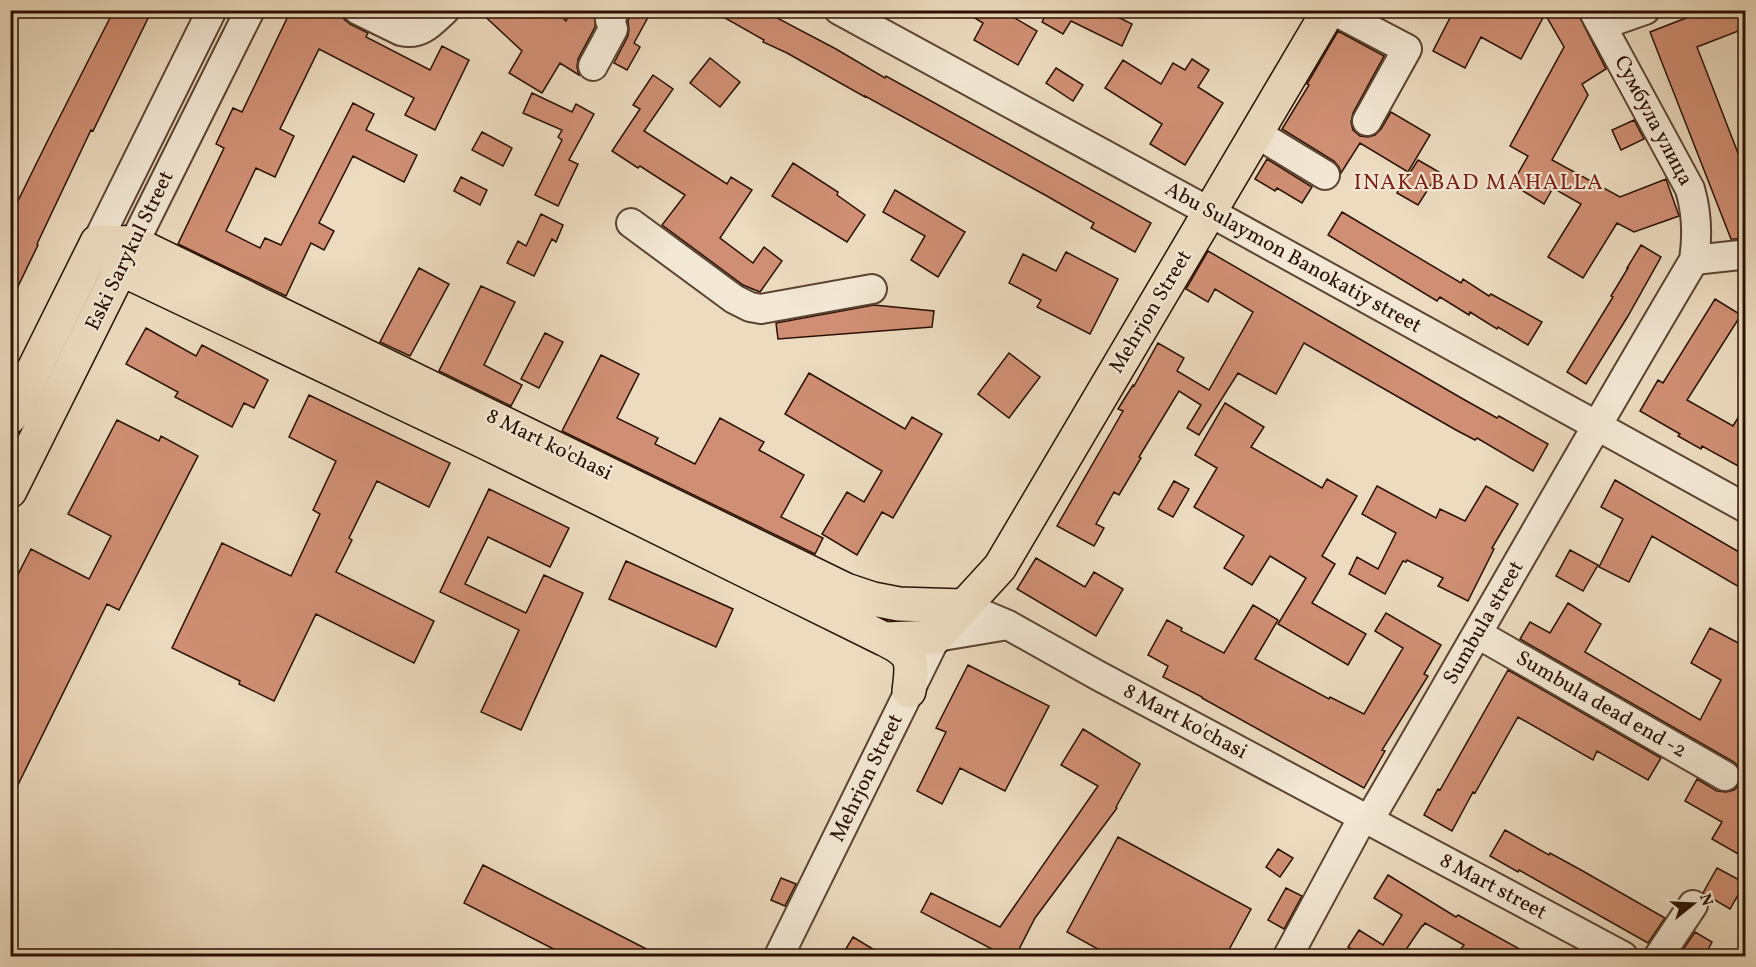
<svg xmlns="http://www.w3.org/2000/svg" width="1756" height="967" font-family="Vollkorn,serif">
<style>
.building{fill:#d08f74;stroke:#291000;stroke-width:1.5}
.lines{fill:none;stroke-linecap:round;stroke-linejoin:round}
.minor-casing{stroke:#5a4330;stroke-width:32}
.major-casing{stroke:#291000;stroke-width:36}
.minor{stroke:#f3e8d5;stroke-width:28}
.major{stroke:#ecdbbf;stroke-width:33}
.labels{text-anchor:middle;dominant-baseline:central;stroke-width:4.5;stroke-linejoin:round;paint-order:stroke}
.street-label{font-size:21px;fill:#291000;stroke:#f3e8d5}
.neighbourhood-label{font-size:22px;letter-spacing:1.5px;fill:#7a1f14;stroke:#f3e8d5}
</style>
<rect width="100%" height="100%" fill="#ecdbbf"/>
<filter id="stains"><feTurbulence type="fractalNoise" baseFrequency=".00333" numOctaves="4"/><feColorMatrix values="0 0 0 0 .2 0 0 0 0 .09 0 0 0 0 .02 0 0 0 .5 -.17"/></filter>
<radialGradient id="worn" r=".72"><stop offset=".6" stop-color="#630" stop-opacity="0"/><stop offset="1" stop-color="#630" stop-opacity=".3"/></radialGradient>
<path class="building" d="M114,10H152L93,131L91,130L37,244L38,245L10,303V217L48,140Z
M291,10H342L344,19L350,24L368,33L366,37L430,70L442,46L469,60L435,130L405,115L414,98L319,49L280,129L294,136L275,177L256,168L226,231L260,248L265,238L281,245L353,103L374,114L366,130L417,155L404,182L353,156L319,223L334,231L324,250L311,243L286,296L178,244L224,148L216,144L233,108L242,112Z
M478,10H555L566,21L571,10H596L595,27L578,59L577,67L579,75L560,63L542,93L509,73L522,51Z
M631,10H652L634,43L640,47L627,70L614,63L628,36L629,30L628,21Z
M711,10H762L836,49L885,78L886,76L1151,223L1135,252L1091,228L1094,223L1045,195L865,96V97L787,53L763,42L764,40Z
M962,10H1001L1037,31L1018,65L974,40L983,23Z
M1104,10L1132,24L1122,46L1071,21L1063,34L1042,22L1048,10Z
M1454,10H1576L1606,69L1582,84L1588,95L1552,160L1620,197L1666,179L1679,216L1634,232L1617,223L1583,278L1548,257L1581,204L1553,188L1544,204L1512,184L1528,156L1510,146L1564,47L1545,14L1521,59L1481,37L1465,68L1433,51Z
M1696,10H1746V28L1697,47L1746,174V237L1736,239H1731L1650,32L1686,18L1685,15Z
M1338,31L1384,56L1353,113L1351,122L1353,130L1360,136L1368,137L1375,135L1381,129L1391,112L1430,135L1408,172L1360,143L1341,173L1339,167L1334,161L1282,129L1309,85L1307,84Z
M710,58L740,82L720,107L690,83Z
M1192,59L1209,70L1198,87L1223,103L1185,165L1150,144L1162,124L1105,88L1123,60L1161,84L1173,63L1185,70Z
M1056,68L1083,85L1073,101L1046,83Z
M653,75L673,89L644,131L727,184L731,177L752,190L720,238L753,263L764,247L782,261L760,292L743,285L662,225L685,195L640,166L638,168L612,151L640,109L633,105Z
M532,93L572,112L576,104L594,114L569,160L578,164L558,206L535,195L562,140L558,137L562,130L523,113Z
M1634,120L1644,139L1621,150L1612,130Z
M482,132L512,148L503,166L472,150Z
M1267,159L1312,187L1302,203L1277,188L1275,191L1255,179Z
M1418,160L1439,172L1418,205L1397,193Z
M793,163L838,192L837,195L865,215L847,242L772,196Z
M461,177L487,190L480,205L454,191Z
M895,190L965,232L938,277L911,260L925,236L883,212Z
M1342,212L1461,283L1463,279L1489,296L1491,294L1542,322L1528,345L1498,327L1497,329L1470,312L1469,315L1440,297L1437,301L1328,235Z
M541,214L563,225L556,242L552,239L534,276L507,263L518,241L526,246Z
M1641,245L1661,257L1628,316L1586,384L1567,372L1613,297L1611,296L1628,268H1627Z
M1208,251L1463,399L1497,418L1499,416L1548,444L1533,471L1477,438L1475,440L1456,430L1304,343L1276,394L1238,373L1199,435L1187,428L1201,405L1179,391L1139,457L1141,458L1119,495L1114,492L1096,524L1104,528L1094,546L1057,526L1123,411L1118,409L1133,385L1134,386L1158,343L1184,358L1177,371L1209,390L1253,312L1215,289L1208,302L1186,289Z
M1066,252L1118,279L1090,334L1037,307L1041,300L1009,283L1023,254L1056,271Z
M419,268L449,284L410,356L380,342Z
M481,286L515,302L484,365L522,385L511,406L439,371Z
M1715,299L1741,315L1687,400L1733,426L1746,405V457L1740,467L1702,446L1701,449L1678,436L1680,434L1640,411L1658,380L1663,383Z
M874,305L934,311L932,327L778,339L776,323Z
M146,328L196,356L202,345L268,380L254,408L244,403L232,427L175,397L178,392L126,364Z
M545,333L563,342L539,388L521,379Z
M1009,353L1040,377L1009,418L978,394Z
M601,355L639,374L617,418L658,438L655,444L695,464L720,418L764,442L759,450L804,475L781,517L823,538L815,554L562,431Z
M809,373L905,429L912,417L942,434L893,518L882,512L857,555L822,534L847,492L864,502L882,471L785,414Z
M309,395L450,463L429,507L377,481L349,538L352,540L336,572L434,621L414,663L316,614L274,701L239,684L240,681L172,648L222,543L291,576L320,514L313,510L336,461L289,437Z
M1225,403L1264,427L1251,447L1322,488L1327,479L1357,496L1322,556L1335,564L1312,603L1366,634L1348,665L1278,624L1306,578L1270,556L1252,585L1224,568L1244,536L1194,507L1217,468L1195,455Z
M117,420L159,441L161,436L198,456L119,610L107,604L10,801V590L31,549L89,579L111,536L68,514Z
M1615,480L1746,556V591L1652,536L1629,582L1599,567L1623,519L1601,507Z
M1174,481L1189,489L1173,517L1158,509Z
M1377,486L1436,518L1440,509L1465,521L1486,486L1518,504L1492,548L1494,549L1468,601L1438,586L1443,578L1407,560L1406,562L1403,561L1385,594L1349,574L1357,557L1378,569L1396,533L1362,514Z
M489,489L569,528L550,567L488,537L465,584L526,613L544,575L583,593L521,730L481,712L519,630L440,592Z
M1570,550L1598,565L1583,591L1556,576Z
M1036,558L1085,587L1094,572L1123,589L1096,636L1017,589Z
M626,561L733,609L716,647L609,599Z
M1568,603L1601,624L1585,652L1700,720L1721,680L1691,663L1710,628L1746,647V845L1740,855L1712,839L1722,822L1685,801L1697,779L1717,791L1726,792L1734,790L1740,784L1741,775L1740,768L1734,762L1520,639L1530,622L1550,633Z
M1253,605L1278,620L1255,659L1329,699L1330,697L1364,714L1403,648L1375,631L1386,613L1441,645L1424,674L1428,676L1382,750L1385,751L1364,788L1202,698V697L1163,677L1168,666L1148,655L1167,620L1182,628L1181,631L1224,653Z
M968,665L1049,706L1005,791L960,768L942,804L917,791L946,732L936,728Z
M1508,670L1661,758L1648,780L1597,751L1593,760L1518,717L1475,793L1473,792L1452,831L1424,815L1438,789L1440,790Z
M1083,729L1140,764L1116,807L1117,808L1035,918L1015,957H988L992,949L921,912L931,893L1000,927L1098,786L1061,765Z
M1505,830L1549,855L1550,853L1581,870L1665,918L1648,943L1519,870L1518,872L1490,856Z
M1118,837L1251,909L1225,957H1112L1067,932Z
M1278,849L1293,858L1280,877L1266,867Z
M483,865L621,936L662,957H569L464,903Z
M1717,868L1745,883L1730,909L1703,893Z
M1388,875L1456,917L1458,915L1534,957H1454L1464,945L1425,923L1423,926H1422L1401,957H1364L1348,947L1359,930L1383,945L1402,915L1374,898Z
M781,878L796,884L785,906L771,900Z
M1286,888L1302,896L1284,929L1268,920Z
M1695,932L1712,942L1704,957H1678Z
M853,937L886,957H841Z"/>
<g class="lines">
<defs>
<path id="minor" d="M358,10L401,31C421,36 431,23 445,10
M839,10L1197,205L1746,508
M1333,10L1407,49L1367,121
M1602,25L1645,10
M593,66L613,29L610,20L615,10
M1256,133L1325,175
M631,223L734,299L750,307L761,309L872,289
M97,242L212,10
M134,243L250,10
M1694,260L1740,255L1746,253
M963,606L1008,625L1097,675L1623,956
M1478,634L1725,776
M1369,820C1478,634 1584,445 1694,260C1698,234 1697,213 1690,189L1593,10
M779,956L936,637L1008,625
M1288,956L1363,817
M1659,956L1693,905"/>
<path id="major" d="M97,242L121,269L487,443L884,639L936,637L1000,567L1329,10
M97,242L134,243L846,590L873,599L899,604L963,606
M10,417L97,242
M10,491L131,248
M884,639C914,654 913,660 909,691"/>
</defs>
<use href="#minor" class="minor-casing"/>
<use href="#major" class="major-casing"/>
<use href="#minor" class="minor"/>
<use href="#major" class="major"/>
</g>
<g class="labels">
<g class="street-label">
<text transform="translate(1653 121) rotate(62)">Сумбула улица</text>
<text transform="translate(130 251) rotate(-64)">Eski Sarykul Street</text>
<text transform="translate(1293 258) rotate(29)">Abu Sulaymon Banokatiy street</text>
<text transform="translate(1151 312) rotate(-59)">Mehrjon Street</text>
<text transform="translate(549 445) rotate(26)">8 Mart ko'chasi</text>
<text transform="translate(1484 623) rotate(-60)">Sumbula street</text>
<text transform="translate(1601 705) rotate(30)">Sumbula dead end -2</text>
<text transform="translate(1185 722) rotate(28)">8 Mart ko'chasi</text>
<text transform="translate(867 778) rotate(-64)">Mehrjon Street</text>
<text transform="translate(1493 887) rotate(28)">8 Mart street</text>
</g>
<g class="neighbourhood-label">
<text x="1479" y="183">INAKABAD MAHALLA</text>
</g>
</g>
<rect width="1756" height="967" fill="none" stroke="#ecdbbf" stroke-width="36"/>
<rect x="12" y="12" width="1732" height="943" fill="none" stroke="#291000" stroke-width="3"/>
<rect x="18" y="18" width="1720" height="931" fill="none" stroke="#291000" stroke-width="1.5"/>
<g transform="translate(1693 904) rotate(72)" stroke="#f3e8d5" stroke-width="4.5" paint-order="stroke">
<path d="M0-4.5L10 22L0 15L-10 22Z" fill="#291000"/>
<text y="-9" font-size="16" font-weight="bold" text-anchor="middle" fill="#291000">N</text>
</g>
<rect width="100%" height="100%" filter="url(#stains)"/>
<rect width="100%" height="100%" fill="url(#worn)"/>
</svg>
